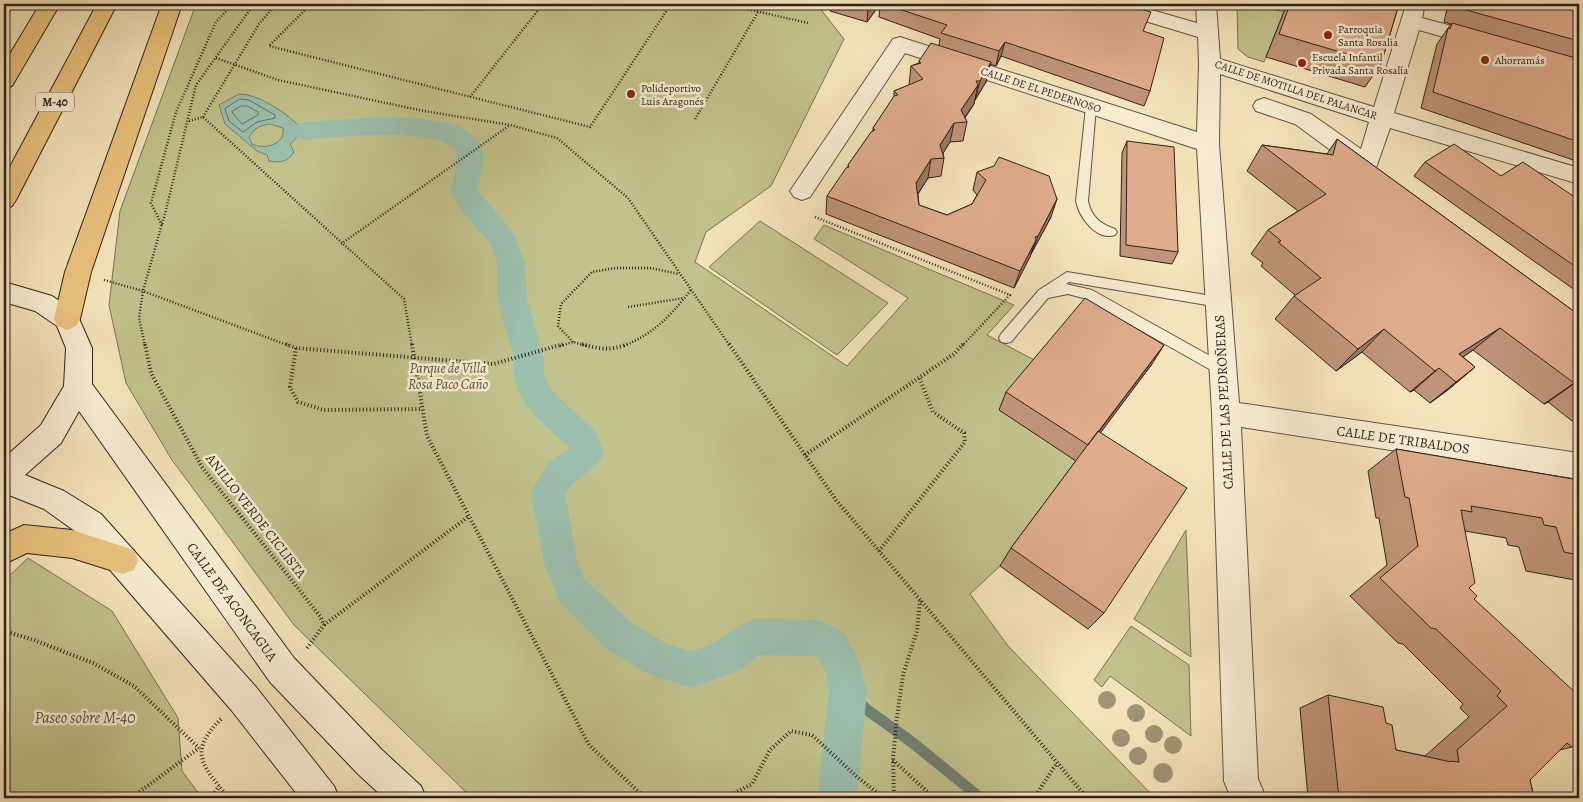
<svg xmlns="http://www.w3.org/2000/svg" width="1583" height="802" font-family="Alegreya,serif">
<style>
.green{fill:#c2c28c;stroke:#787254}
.water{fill:#9cbfae;stroke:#708074;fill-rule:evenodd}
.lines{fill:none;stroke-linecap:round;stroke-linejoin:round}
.shore{stroke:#667065;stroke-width:1}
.stream{fill:#708074;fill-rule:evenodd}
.canal{fill:#9cbfae;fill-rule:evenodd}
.service-casing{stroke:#605244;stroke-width:2}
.minor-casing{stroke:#605244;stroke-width:2}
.secondary-casing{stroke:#2f221c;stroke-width:2}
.motorway-casing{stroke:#2f221c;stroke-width:2}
.path-far1{stroke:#2f221c;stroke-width:2.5;stroke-dasharray:1 2;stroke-linecap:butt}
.path{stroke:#2f221c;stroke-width:4;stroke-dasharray:1 2.5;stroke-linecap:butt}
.service{fill:#f8edd3;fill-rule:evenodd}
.minor{fill:#f8edd3;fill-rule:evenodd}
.secondary{fill:#f8edd3;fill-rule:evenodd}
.motorway{fill:#eac27e;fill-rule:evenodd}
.tree{fill:#a09476}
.wall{fill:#c09478;stroke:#2f221c}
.shaded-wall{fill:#9c7862;stroke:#2f221c}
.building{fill:#dfac8c;stroke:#2f221c}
.poi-dot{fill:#8f2418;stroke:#f8edd3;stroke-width:2}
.labels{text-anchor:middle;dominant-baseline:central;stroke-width:5;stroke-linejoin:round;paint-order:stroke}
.far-poi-label{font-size:11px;fill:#2f221c;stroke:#f8edd3;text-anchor:start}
.far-street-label{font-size:11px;fill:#2f221c;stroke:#f8edd3}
.shield{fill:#f8edd3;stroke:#6b5f53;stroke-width:1}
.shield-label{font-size:12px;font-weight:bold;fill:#2f221c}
.park-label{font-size:14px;font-style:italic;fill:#5b523e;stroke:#f8edd3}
.street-label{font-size:14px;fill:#2f221c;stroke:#f8edd3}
.near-park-label{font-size:16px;font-style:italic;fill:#5b523e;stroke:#f8edd3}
</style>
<rect width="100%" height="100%" fill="#f5e4bb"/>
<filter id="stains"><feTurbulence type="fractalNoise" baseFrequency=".004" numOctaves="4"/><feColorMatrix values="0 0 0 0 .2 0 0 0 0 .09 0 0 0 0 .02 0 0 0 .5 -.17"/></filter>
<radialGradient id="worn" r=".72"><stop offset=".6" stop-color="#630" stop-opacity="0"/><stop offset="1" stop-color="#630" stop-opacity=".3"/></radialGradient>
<path class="green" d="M196,4H826L822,11L844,39L771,186L706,232L695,262L847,366L908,298L814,239L824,225L1014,305L987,335L1038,362L1078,463L1000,566L970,594L1008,646L1155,798H472L294,625L172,460L126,383L109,305L120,211Z
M1237,4H1253L1284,12L1264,62L1248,57L1238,49Z
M760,221L888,303L837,355L709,267Z
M1186,530L1191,657L1134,619Z
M28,558L112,611L178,718L182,771L202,798H4V581Z
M1131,626L1189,665L1191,736L1110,676L1102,687L1094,680Z"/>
<path class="water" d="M239,94C262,95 289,115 304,131L290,144L294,152C287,162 281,163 269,161L267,155L257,151L225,124L219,105ZM270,124L283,128C286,145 263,150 252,144L249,137C253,129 261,125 270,124Z"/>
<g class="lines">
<path class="shore" d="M240,99L249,100L275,115V118L257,122L243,132L229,121L225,109Z
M241,106H247L258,112V115L242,124L232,112Z"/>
<path class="stream" d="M848,686L852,687L870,705L917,739L984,794L985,798H972L909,747L862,713L844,695L843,691L844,687Z"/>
<path class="canal" d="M365,118C395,118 475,113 483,152C485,165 480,178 477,190L512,231L525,262L527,299L544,358V375L548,385L559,398L594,429L604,453C595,472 577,475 565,494L578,564L584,578L631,622L667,644L691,652L714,643L742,624L755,619L817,620L844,632L860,665L867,691L857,798H817L829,691L825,670L818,658L814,656L760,655L738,671L691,688L646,673L605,648L560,602L544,564L531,492L548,463L570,448L537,418L524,401L519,392L514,375V358L497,299V262L490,243L463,213L450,191L457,163L456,150C433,126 337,137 304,140L295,137L291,131L295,125L304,122Z"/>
<defs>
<path id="service" d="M1091,103L1096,107L1088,201C1091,217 1101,224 1115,229L1117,232L1115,235C1096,241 1079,217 1076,201L1086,107Z
M1067,272L1224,298L1225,302L1224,306L1219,307L1069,282L1066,284L1092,290L1228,366L1230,370L1228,374L1223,376L1218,374L1083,298L1068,294L1048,298L1011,342L1006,343L1001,342L999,338L1001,334L1039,290Z"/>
<path id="minor" d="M1099,4H1131L1197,23L1196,4H1216L1220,59L1374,107L1406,5L1425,4L1422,18L1489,36L1492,41L1489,46L1482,48L1419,30L1394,113L1579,168V184L1390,128L1375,171L1367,173L1356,169L1295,124L1256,111L1253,106L1256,101L1264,98L1311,114L1361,149L1369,122L1220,74L1219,144L1239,403L1579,453V479L1241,427L1258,779L1266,798H1231L1224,781L1212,413L1197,149L905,53L810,197L802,200L794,197L790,191L893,39L900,37L1197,132L1199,63L1198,37L1102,8Z"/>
<path id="secondary" d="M4,282L52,296L76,312L92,348V384L294,658L382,750L421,786L426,798H384L358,774L270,682L79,411L61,443L25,475L64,491L101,514L256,687L334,786L339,798H300L232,711L79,534L44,509L4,493V458L41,425L64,386L66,348L57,326L35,311L4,302Z"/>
<path id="motorway" d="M40,4H60L12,86L4,88V64Z
M97,4H117L16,200L12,206L4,209V178Z
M162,4H182L91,272L80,319L76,326L67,330L58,326L54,319L65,272Z
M24,525L72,530L134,550L138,560L134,570L123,574L72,558L27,553L4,564V534Z"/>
</defs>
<use href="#service" class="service-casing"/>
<use href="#minor" class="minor-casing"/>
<use href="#secondary" class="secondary-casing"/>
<use href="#motorway" class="motorway-casing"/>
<path class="path-far1" d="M311,4L269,46L590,127L671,4
M725,4L808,23
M216,58L278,80L424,111L510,125L557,138L628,198L730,346
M470,97L543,4
M203,117L259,24L276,4
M695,119L758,12
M189,121L203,117L404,299L412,346
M815,217L1010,295L962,346
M162,225L151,203L176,112L216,22L233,4
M341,244L510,125
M104,280L143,291L290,346
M628,307L684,298
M573,342L558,326L561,304L592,272L615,268H650L679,274
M145,346L139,318L143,291L166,210L196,85L254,4
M560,346L573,342L587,346
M624,346C656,332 670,316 691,290"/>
<path class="path" d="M145,344L151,373L202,467L320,616L324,625L307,648
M286,344L296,348L493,364L564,344
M412,344L427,436L589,745L645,798
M582,344C598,349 612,351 627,344
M729,344L836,500L1087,798
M296,348L290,387L298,402L324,410L422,409
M805,455L954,354L963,344
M879,551L965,442L964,433L933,412L919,377
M324,625L469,516
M4,631L34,640L93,663L134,686L199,748
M221,719C187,752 203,767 229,798
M893,760L934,798
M131,798L199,748
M211,798L219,786
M725,798L752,784L770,750L791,731L812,735L856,776L884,798
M894,798L893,759L897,717L903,675L917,631L920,600
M1034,798L1057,763"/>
<use href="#service" class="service"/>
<use href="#minor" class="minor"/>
<use href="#secondary" class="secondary"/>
<use href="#motorway" class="motorway"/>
</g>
<g class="tree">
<circle cx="1107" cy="700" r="9"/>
<circle cx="1136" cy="713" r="9"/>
<circle cx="1154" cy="734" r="9"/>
<circle cx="1121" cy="738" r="9"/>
<circle cx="1173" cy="745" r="9"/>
<circle cx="1138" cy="756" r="9"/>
<circle cx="1163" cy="773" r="10"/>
</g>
<path class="wall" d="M830,4H880L867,22L830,11Z
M880,4H968H967L1143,31L1150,91L1144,106L1001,56L996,66L990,64L986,82L975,100H974V104L965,118L967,122L963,141L950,142L943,153L944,158L941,176L928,178L918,194L919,205L947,215L972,204L977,195L973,190L977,172L1051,217L1031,254L1014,288L826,214L827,196L848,167V165L873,130V128L894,98V91L909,85L911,66L919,63V61L939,46L940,39L879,17Z
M1287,4H1399L1381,64L1365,87L1266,57Z
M1448,4H1579V162L1421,108L1437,44L1451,24L1444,22Z
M1337,139L1579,315V417L1572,421L1548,402L1544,404L1473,350L1463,357L1475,367L1449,389L1430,403L1414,390L1410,392L1362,352L1336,371L1275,319L1295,295L1261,266L1263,263L1251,254L1268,230L1298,211L1247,171L1262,145L1327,154Z
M1127,141L1178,252L1172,264L1120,256L1122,153Z
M1425,162L1501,176L1579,200V293L1414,176Z
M1152,364L1100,432L1104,613L1088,629L1000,566L1011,548L1076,461L999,410L1006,392Z
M1396,449L1579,480V578L1575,580L1526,571L1519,547L1508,545L1506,538L1465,531L1469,588L1474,599L1572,747L1560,750L1530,780L1534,798H1308L1300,708L1328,695L1386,723L1396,750L1425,756L1469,717L1460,708L1463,704L1403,644L1398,643L1350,596L1387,565L1379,518H1376L1368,471Z"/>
<path class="shaded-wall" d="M871,4H880L867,22L868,8Z
M959,4H968L954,23L956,8Z
M1005,42L1001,56L996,66L999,51Z
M991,62L986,82L975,100L980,81Z
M978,85L974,104L961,122V110Z
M954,123L950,142L940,158V145Z
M931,159L928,178L913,201L916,183Z
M1057,199L1051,217L1031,254L1038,236Z
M1036,240L1030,257L1014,288L1020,271Z
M1500,328L1473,350L1442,371L1459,354Z
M1384,329L1362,352L1336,371L1358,349Z
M1164,345L1152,364L1078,463L1088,446Z
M1475,367L1449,389L1430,403L1456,382Z
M1439,368L1414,390L1410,392L1435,371Z
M1578,381L1548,402L1544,404L1574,383Z"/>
<path class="building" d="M855,4H871L868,8Z
M884,4H959L956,8L969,4H1123L1151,12L1143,31L1164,38L1150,91L1005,42L999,51L941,33L947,25Z
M1290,4H1399L1381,64L1279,34Z
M1456,4H1579V41L1455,7Z
M1452,23L1579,59V142L1433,92L1448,28L1450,29Z
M931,43L991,62L980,81H976L978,85L961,110L967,122L954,123L940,145L944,158L931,159L916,183L919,205L947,215L972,204L986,180L977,172L994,166L999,157L1049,176L1057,199L1038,236L1035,237L1036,240L1020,271L827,196L846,168L849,167L848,165L871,132L875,130L873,128L894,96L898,95L894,91L923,79L911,66L921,63L919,61Z
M1337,139L1579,315V381H1578L1574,383L1500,328L1459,354L1475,367L1456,382L1439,368L1435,371L1384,329L1358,349L1294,296L1321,278L1278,242L1281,241L1268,230L1326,194L1262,145L1333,155Z
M1127,141L1174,147L1178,252L1126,245Z
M1454,144L1501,176L1523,162L1579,200V269L1425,162Z
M1085,298L1164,345L1088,445L1006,392Z
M1098,431L1187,488L1104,613L1011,548Z
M1396,449L1579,480V555L1564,552L1556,527L1544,525L1542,518L1471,506L1472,512L1461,510L1475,583L1469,588L1477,596L1474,599L1579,696V740L1572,747L1567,743L1530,780L1534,798H1339L1328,695L1383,707L1386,723L1392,725L1396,750L1451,762V761L1459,762L1457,750L1507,706L1497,696L1501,691L1436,629L1431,628L1380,578L1418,546L1409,498L1405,497Z"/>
<g class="poi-dot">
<circle cx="1328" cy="35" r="5"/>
<circle cx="1485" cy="60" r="5"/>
<circle cx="1302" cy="63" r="5"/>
<circle cx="631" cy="94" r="5"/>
</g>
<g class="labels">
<g class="far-poi-label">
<text x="1338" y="29">Parroquia<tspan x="1338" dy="13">Santa Rosalía</tspan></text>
<text x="1312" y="57">Escuela Infantil<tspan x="1312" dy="13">Privada Santa Rosalía</tspan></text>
<text x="1495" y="60">Ahorramás</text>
<text x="641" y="88">Polideportivo<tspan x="641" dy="13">Luis Aragonés</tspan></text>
</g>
<g class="far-street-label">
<text transform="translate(1041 90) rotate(18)">CALLE DE EL PEDERNOSO</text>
<text transform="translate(1296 90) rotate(18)">CALLE DE MOTILLA DEL PALANCAR</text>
</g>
<rect class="shield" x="36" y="92.5" width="38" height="19" rx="4"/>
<g class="shield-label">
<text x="55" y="102">M-40</text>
</g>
<g class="park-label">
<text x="448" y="368">Parque de Villa<tspan x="448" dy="16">Rosa Paco Caño</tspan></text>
</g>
<g class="street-label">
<text transform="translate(1224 402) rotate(-93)">CALLE DE LAS PEDROÑERAS</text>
<text transform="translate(1403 440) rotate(8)">CALLE DE TRIBALDOS</text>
<text transform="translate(256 516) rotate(52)">ANILLO VERDE CICLISTA</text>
<text transform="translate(232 602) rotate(54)">CALLE DE ACONCAGUA</text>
</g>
<g class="near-park-label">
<text x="85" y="718">Paseo sobre M-40</text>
</g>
</g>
<rect width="1583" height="802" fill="none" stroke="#f5e4bb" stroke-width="20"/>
<rect x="5" y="5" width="1573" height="792" fill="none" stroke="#2f221c" stroke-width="2.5"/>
<rect x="10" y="10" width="1563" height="782" fill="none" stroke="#2f221c"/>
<rect width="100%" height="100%" filter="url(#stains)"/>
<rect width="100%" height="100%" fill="url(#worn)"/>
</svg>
